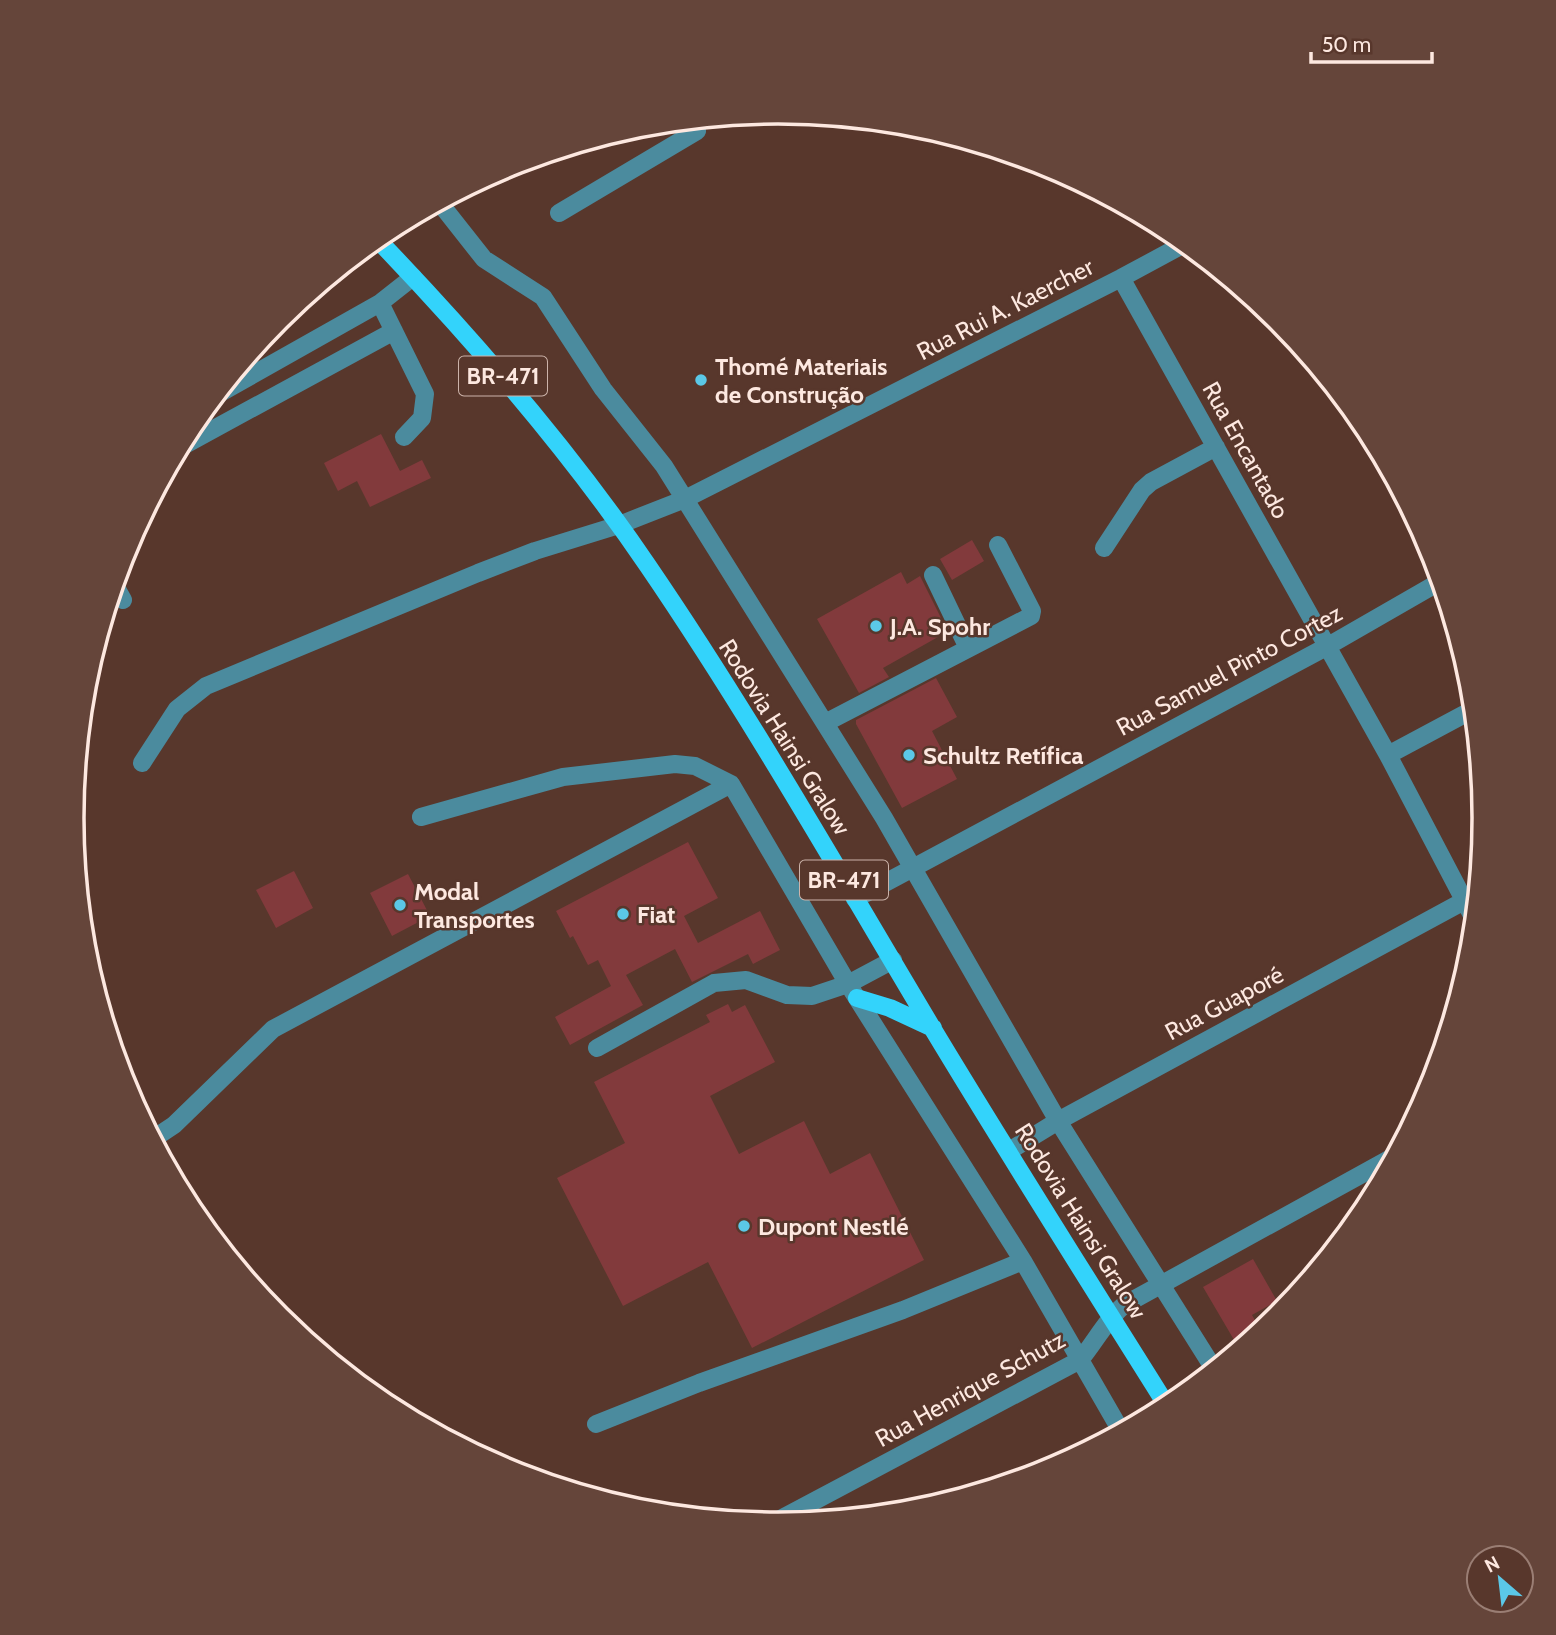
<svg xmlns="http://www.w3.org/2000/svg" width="1556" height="1635" font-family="Cabin,sans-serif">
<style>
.building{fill:#823a3c}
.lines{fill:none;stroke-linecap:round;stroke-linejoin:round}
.minor{stroke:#4b8b9e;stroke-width:18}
.major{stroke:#33d3fb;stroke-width:18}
.poi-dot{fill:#5bc8e7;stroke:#58372c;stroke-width:2.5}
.labels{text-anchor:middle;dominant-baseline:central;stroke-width:5;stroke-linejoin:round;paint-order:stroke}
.shield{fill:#58372c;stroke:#ccb3aa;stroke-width:2}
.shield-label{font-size:23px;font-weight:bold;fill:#fde8e0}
.street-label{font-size:24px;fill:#fde8e0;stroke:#58372c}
.poi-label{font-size:24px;font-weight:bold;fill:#fde8e0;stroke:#58372c;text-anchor:start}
.rim{fill:none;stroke:#fde8e0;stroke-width:3.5}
</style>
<rect width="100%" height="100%" fill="#58372c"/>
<path class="building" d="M381,434L400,471L422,460L431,478L370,507L357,481L338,491L324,463Z
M972,540L984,561L952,580L940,559Z
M901,572L907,584L920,576L946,628L935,634L938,637L883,668L889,677L859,693L817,619Z
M936,678L957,717L932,731L957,779L902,808L856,724V720Z
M688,842L718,898L684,916L698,943L760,911L780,950L753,964L748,954L692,982L675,949L626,975L643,1005L570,1045L555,1017L611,986L598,960L588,965L573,936L570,938L556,911Z
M294,871L313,908L276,928L256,890Z
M408,874L430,916L392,936L370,893Z
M728,1004L732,1012L745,1005L775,1062L710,1096L739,1154L804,1121L830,1174L870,1153L924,1260L752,1348L708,1262L623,1306L557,1178L625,1143L594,1082L710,1022L706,1015Z
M1253,1259L1277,1301L1252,1315L1261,1331L1237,1345L1203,1287Z"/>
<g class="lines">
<path class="minor" d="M439,202L484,259L543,297L603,389L664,466L884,818L1058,1121L1214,1369
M559,213L697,131L690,120
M1121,278L1388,755L1474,919
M380,303L425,394L422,418L404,437
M215,396L380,303L413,277
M179,448L394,331
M1104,548L1142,490L1151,482L1216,447
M933,575L968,648
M114,584L123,600
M825,723L1031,616L1032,611L998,545
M1388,755L1474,709
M142,763L177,709L206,686L478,573L535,551L619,525L685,499L1121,278L1186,243
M421,817L563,777L675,764L695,766L731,784
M855,899L1328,646L1441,581
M597,1048L714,983L746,980L787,995L812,996L848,984L893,960
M153,1139L174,1125L273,1029L731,784L848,984L1023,1261L1121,1431
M1009,1151L1058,1121L1464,901
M596,1424L699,1383L903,1310L1023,1261
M773,1523L1080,1360C1095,1342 1106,1320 1124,1305L1393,1157"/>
<path class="major" d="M376,238C475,341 568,448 648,566C749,714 839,872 931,1026C1008,1154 1088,1280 1167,1406
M857,998L890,1008L933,1028"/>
</g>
<g class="poi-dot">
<circle cx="701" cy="380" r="7"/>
<circle cx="876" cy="626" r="7"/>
<circle cx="909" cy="755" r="7"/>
<circle cx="400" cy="905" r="7"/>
<circle cx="623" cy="914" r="7"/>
<circle cx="744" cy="1226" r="7"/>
</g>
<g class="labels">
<g class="shield">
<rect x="459" y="356.5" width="88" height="39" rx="5"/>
<rect x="800" y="860.5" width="88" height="39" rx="5"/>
</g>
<g class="shield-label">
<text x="503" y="376">BR-471</text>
<text x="844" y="880">BR-471</text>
</g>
<g class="street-label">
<text transform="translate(1005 309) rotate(-27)">Rua Rui A. Kaercher</text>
<text transform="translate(1246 450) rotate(61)">Rua Encantado</text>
<text transform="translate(1229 670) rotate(-28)">Rua Samuel Pinto Cortez</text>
<text transform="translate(785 737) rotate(58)">Rodovia Hainsi Gralow</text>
<text transform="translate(1224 1003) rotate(-28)">Rua Guaporé</text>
<text transform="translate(1081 1221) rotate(58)">Rodovia Hainsi Gralow</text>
<text transform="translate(970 1389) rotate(-29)">Rua Henrique Schutz</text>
</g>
<g class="poi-label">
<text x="715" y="366">Thomé Materiais<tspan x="715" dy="28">de Construção</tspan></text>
<text x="890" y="626">J.A. Spohr</text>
<text x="923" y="755">Schultz Retífica</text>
<text x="414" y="891">Modal<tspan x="414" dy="28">Transportes</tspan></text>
<text x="637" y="914">Fiat</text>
<text x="758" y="1226">Dupont Nestlé</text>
</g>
</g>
<path d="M0 0H1556V1635H0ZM84 818a694 694 0 1 1 1388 0a694 694 0 1 1-1388 0Z" fill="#65453a" fill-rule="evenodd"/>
<path class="rim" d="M84 818a694 694 0 1 1 1388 0a694 694 0 1 1-1388 0Z"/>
<g transform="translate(1500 1579) rotate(332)"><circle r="33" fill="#58372c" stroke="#9a7e74" stroke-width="2"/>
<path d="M0-5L12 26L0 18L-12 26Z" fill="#5bc8e7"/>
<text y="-10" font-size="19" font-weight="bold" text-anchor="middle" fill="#fde8e0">N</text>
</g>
<path d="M1311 52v10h121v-10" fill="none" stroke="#fde8e0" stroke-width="3.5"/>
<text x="1322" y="52" font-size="21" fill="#fde8e0" stroke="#58372c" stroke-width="5" paint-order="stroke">50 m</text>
</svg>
